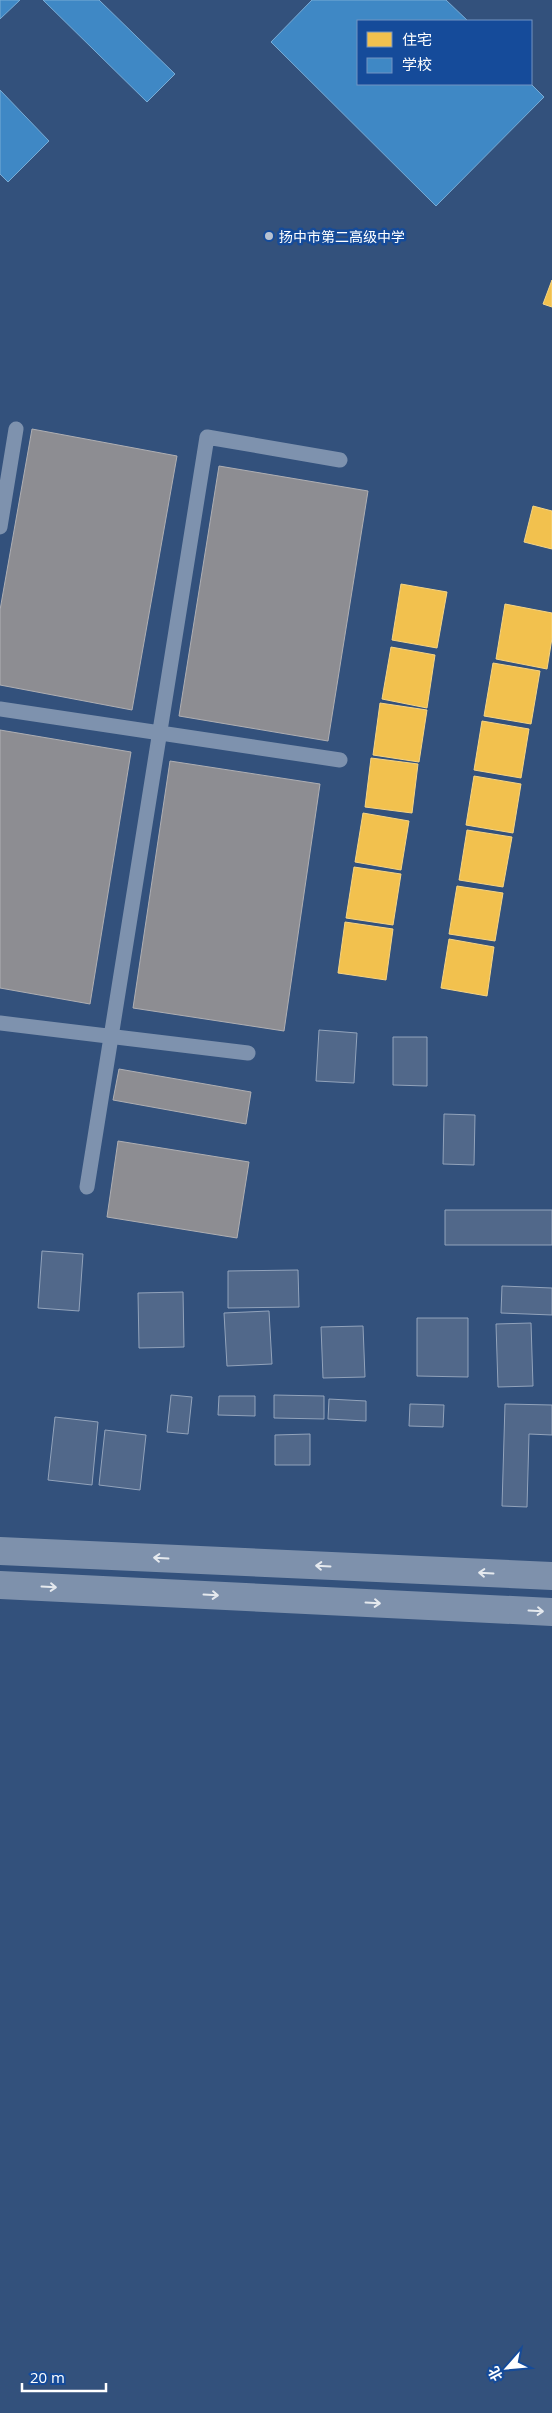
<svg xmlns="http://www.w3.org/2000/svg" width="552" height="2413" font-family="'Open Sans','Noto Sans SC',sans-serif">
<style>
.homes{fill:#f2c14e;stroke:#f6d483}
.schools{fill:#3f88c5;stroke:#79acd6}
.industry{fill:#8d8d92;stroke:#afafb3}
.building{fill:#51688a;stroke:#92a3bb}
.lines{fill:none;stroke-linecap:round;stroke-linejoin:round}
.lane{stroke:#7e92ae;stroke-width:15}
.highway{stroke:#7e91ac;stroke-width:28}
.oneway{stroke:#e5e9ee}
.poi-dot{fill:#b8c2d1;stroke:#154b9a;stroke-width:2}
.labels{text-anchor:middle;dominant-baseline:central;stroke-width:5;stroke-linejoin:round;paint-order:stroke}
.poi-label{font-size:14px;fill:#fff;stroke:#154b9a;text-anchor:start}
</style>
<rect width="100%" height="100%" fill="#33517c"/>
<path class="homes" d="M552,280V307L543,304Z
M533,506L552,511V549L524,542Z
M401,584L447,592L437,648L392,640Z
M505,604L552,613V638L547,669L496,659Z
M391,647L435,655L427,708L382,699Z
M493,663L540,671L531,724L484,716Z
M380,703L427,710L419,762L373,755Z
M482,721L529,729L521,778L474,770Z
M371,758L418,764L412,813L365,807Z
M474,776L521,784L513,833L466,825Z
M363,813L409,821L401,870L355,862Z
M467,830L512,837L503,887L459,880Z
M354,867L401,874L393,925L346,918Z
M457,886L503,893L495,941L449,934Z
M345,922L393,929L386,980L338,973Z
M449,939L494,947L487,996L441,988Z"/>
<path class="schools" d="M0,0H20L0,19Z
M43,0H99L175,74L147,102Z
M312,0H446L468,21H358V84H531L544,97L436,206L271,42Z
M0,90L49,141L8,182L0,174Z"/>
<path class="industry" d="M32,429L177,456L132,710L0,685V610Z
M219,466L368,491L328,741L179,716Z
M0,730L131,752L90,1004L0,988Z
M170,761L320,784L284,1031L133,1008Z
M119,1069L251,1092L246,1124L113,1100Z
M118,1141L249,1162L237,1238L107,1217Z"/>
<path class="building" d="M319,1030L357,1033L354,1083L316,1081Z
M393,1037H427V1086L393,1085Z
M444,1114L475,1115L474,1165L443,1164Z
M445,1210H552V1245H445Z
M42,1251L83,1254L79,1311L38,1308Z
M298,1270L299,1307L228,1308V1271Z
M502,1286L552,1288V1315L501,1313Z
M183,1292L184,1347L139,1348L138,1293Z
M269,1311L272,1364L227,1366L224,1313Z
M417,1318H468V1377L417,1376Z
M531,1323L533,1386L498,1387L496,1324Z
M363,1326L365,1377L323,1378L321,1327Z
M171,1395L192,1397L188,1434L167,1432Z
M274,1395L324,1396V1419L274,1418Z
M219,1396H255V1416L218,1415Z
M329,1399L366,1401V1421L328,1419Z
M410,1404L444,1405L443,1427L409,1426Z
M505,1404L552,1405V1435L529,1434L527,1507L502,1506Z
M55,1417L98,1422L92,1485L48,1480Z
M105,1430L146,1435L140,1490L99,1485Z
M310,1434V1465H275V1435Z"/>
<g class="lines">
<path class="lane" d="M0,527L16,429
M0,709L340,760
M0,1023L248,1053
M87,1187L207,437L340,460"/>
<path class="highway" d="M0,1551L552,1576
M0,1585L552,1612"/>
</g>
<defs><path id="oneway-shaft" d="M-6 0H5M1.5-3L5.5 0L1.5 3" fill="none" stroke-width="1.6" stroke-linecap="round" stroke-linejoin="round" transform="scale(1.25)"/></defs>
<g class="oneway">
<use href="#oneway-shaft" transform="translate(161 1558) rotate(-177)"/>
<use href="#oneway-shaft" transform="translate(323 1566) rotate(-177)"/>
<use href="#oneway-shaft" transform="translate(486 1573) rotate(-177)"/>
<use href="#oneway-shaft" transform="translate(49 1587) rotate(3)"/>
<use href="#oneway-shaft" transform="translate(211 1595) rotate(3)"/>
<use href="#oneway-shaft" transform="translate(373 1603) rotate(3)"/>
<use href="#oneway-shaft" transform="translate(536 1611) rotate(3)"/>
</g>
<circle class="poi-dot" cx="269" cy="236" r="5"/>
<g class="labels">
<g class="poi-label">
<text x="279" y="236">扬中市第二高级中学</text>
</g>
</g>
<rect x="357" y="20" width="175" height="65" fill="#154b9a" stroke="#7393c2"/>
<rect x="367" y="32" width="25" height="15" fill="#f2c14e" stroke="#7393c2"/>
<text x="402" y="45" font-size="15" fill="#ffffff">住宅</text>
<rect x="367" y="58" width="25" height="15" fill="#3f88c5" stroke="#7393c2"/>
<text x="402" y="70" font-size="15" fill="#ffffff">学校</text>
<g transform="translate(507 2368) rotate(243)" stroke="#154b9a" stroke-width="4" paint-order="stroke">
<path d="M0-4L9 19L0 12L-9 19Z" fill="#ffffff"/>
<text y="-8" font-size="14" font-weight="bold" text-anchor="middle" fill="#ffffff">北</text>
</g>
<path d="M22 2383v8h84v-8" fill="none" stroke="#ffffff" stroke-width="2.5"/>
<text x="30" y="2383" font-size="15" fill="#ffffff" stroke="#154b9a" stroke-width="4" paint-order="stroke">20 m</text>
</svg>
